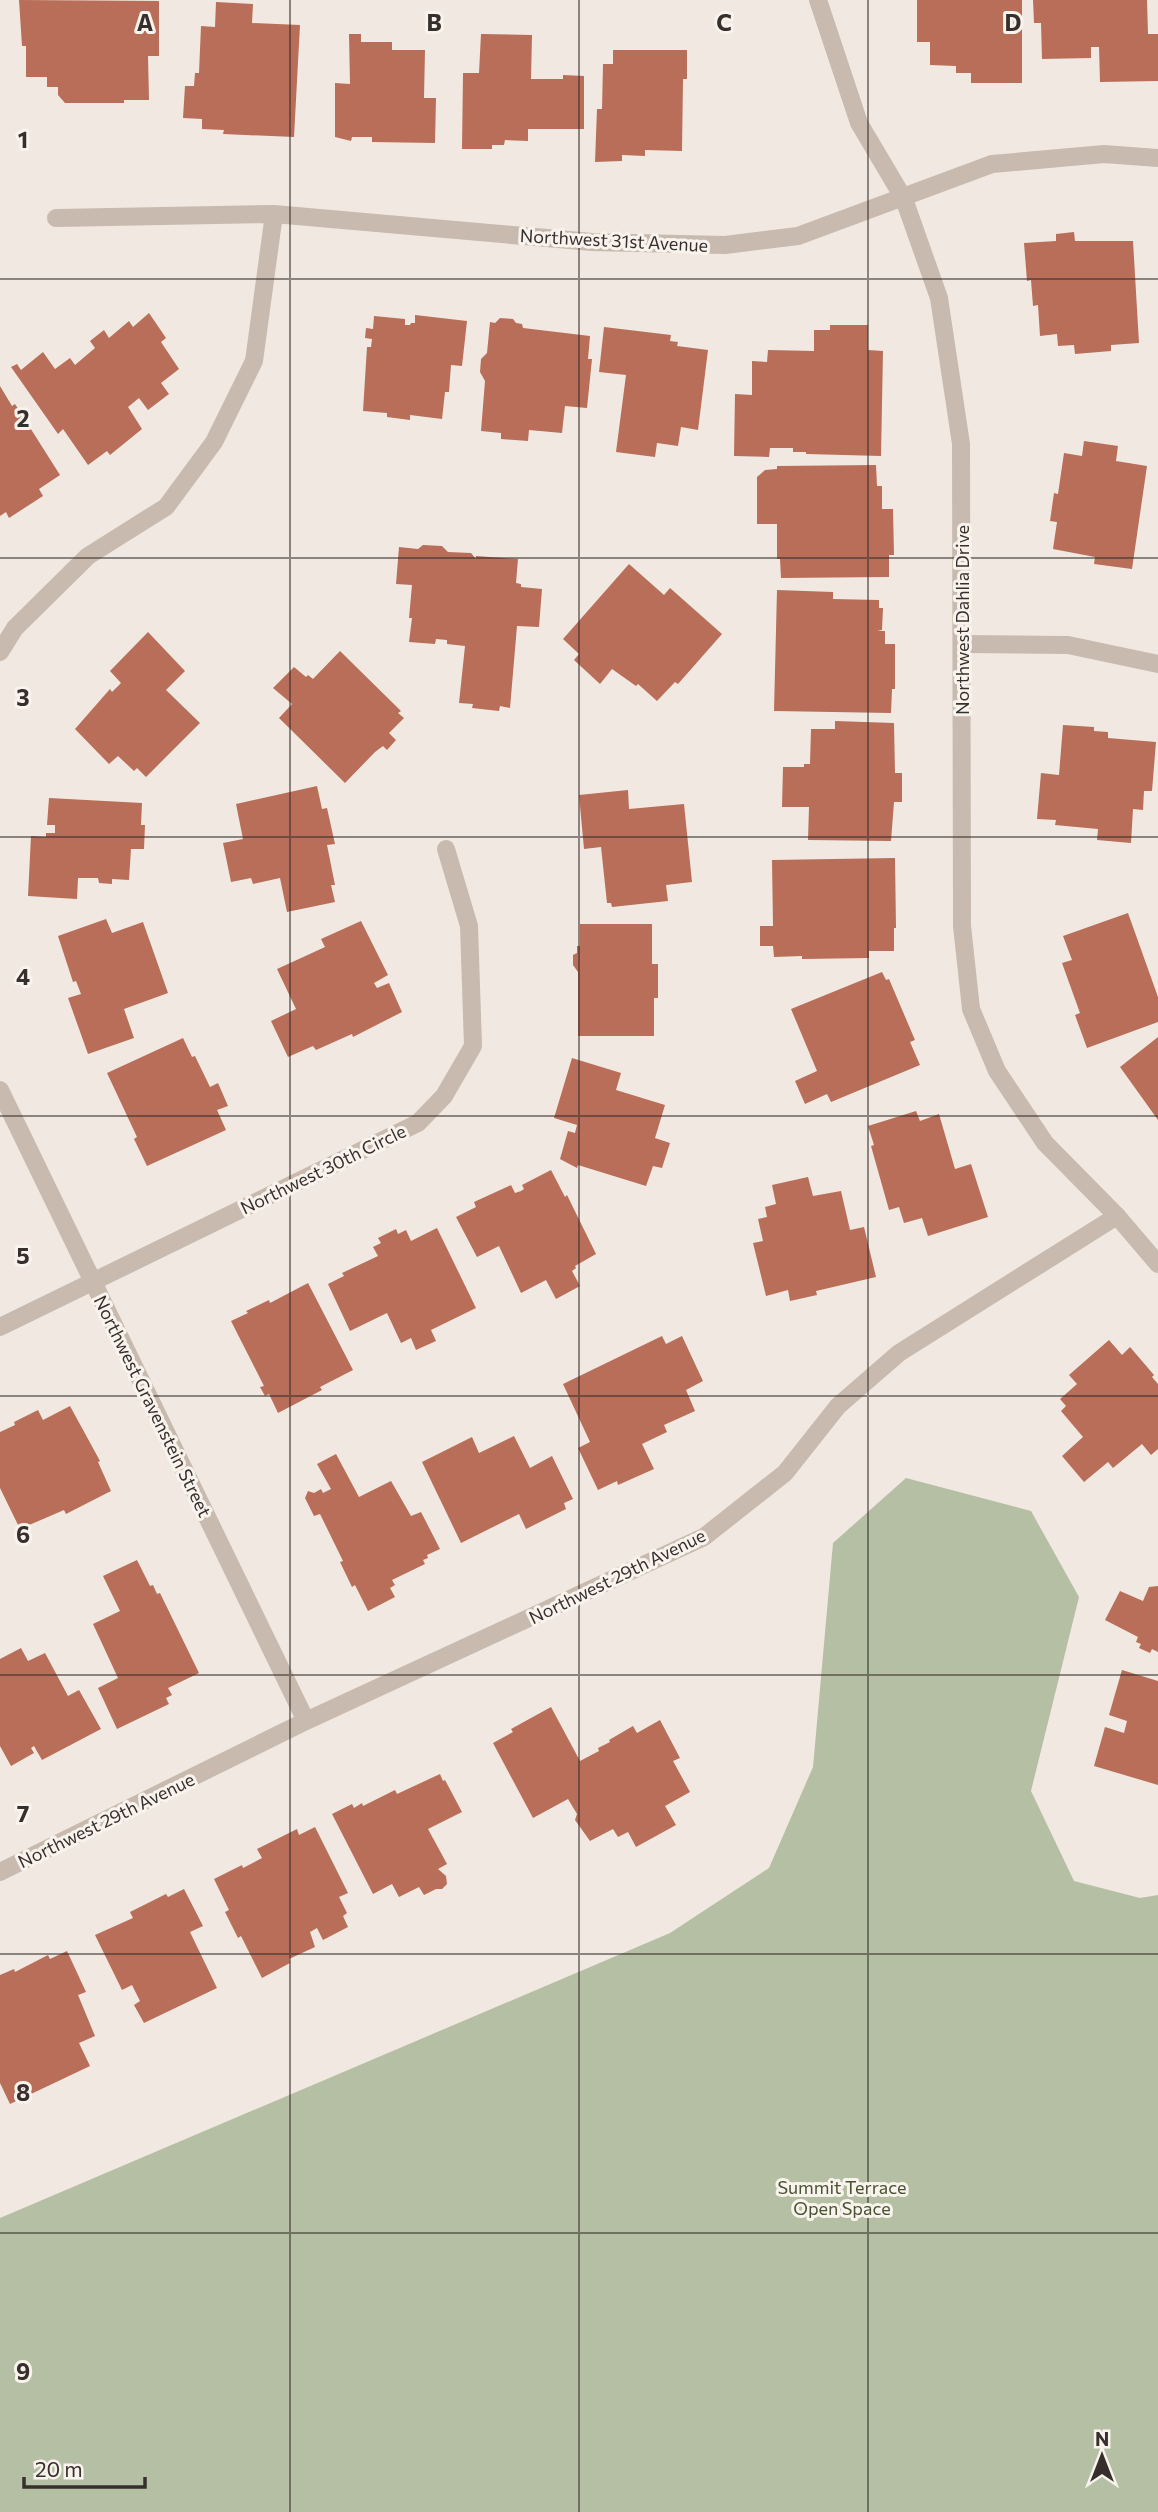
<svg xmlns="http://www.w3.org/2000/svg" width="1158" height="2512" font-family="Commissioner,sans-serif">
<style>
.green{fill:#b5bfa3}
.building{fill:#b86e58}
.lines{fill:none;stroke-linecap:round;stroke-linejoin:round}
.minor{stroke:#c8baae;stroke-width:18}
.tertiary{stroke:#c8baae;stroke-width:18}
.grid{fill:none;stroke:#372f2c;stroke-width:2;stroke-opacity:0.55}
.labels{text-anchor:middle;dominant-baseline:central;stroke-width:6;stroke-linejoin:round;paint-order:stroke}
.street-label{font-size:18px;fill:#372f2c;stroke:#f9f3ed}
.park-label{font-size:18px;fill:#475332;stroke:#f9f3ed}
.grid-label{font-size:23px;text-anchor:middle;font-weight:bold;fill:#372f2c;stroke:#f9f3ed;stroke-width:6;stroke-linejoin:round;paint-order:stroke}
</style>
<rect width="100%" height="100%" fill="#f1e9e1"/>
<path class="green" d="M906,1478L1031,1511L1079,1597L1031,1791L1074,1881L1140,1898L1158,1895V2512H0V2218L670,1933L769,1868L813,1767L833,1543Z"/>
<path class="building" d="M19,0L159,1V56H148L149,100H124V103H65L58,95V87H47V77H26V46H22Z
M917,0H1022V83H971V73H956V66L930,65V42H917Z
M1033,0H1147L1148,34H1158V81L1100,82L1099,47H1091V58L1042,59L1041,23H1034Z
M216,2L253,4L252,23L300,25L294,137L223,134L224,130L202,129V119L183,118L185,86H194L195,73H199L201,26L215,27Z
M349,34H361V42H392V50H425L424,98H436L435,143L372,142V137H352L351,141L335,137V83L350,84Z
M481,34L532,35L531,79H563V75L584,76V129H528V141L505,140L504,145H492V149H462L463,73H479Z
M613,50H687V79H683L682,151L645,150V156L622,155V161L595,162L597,109H602L603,64H613Z
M1074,232L1075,241H1133L1139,343L1111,345V351L1075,354L1074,345L1058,346L1057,334L1040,336L1038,305L1033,306L1031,280L1027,281L1024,243L1056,241V234Z
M149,313L166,338L161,342L179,369L161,383L169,394L148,410L139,398L128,407L142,429L110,455L107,451L88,465L63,429L58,434L11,367L17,364L21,370L43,352L55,369L70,358L75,365L95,348L90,341L104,330L109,338L129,321L133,327Z
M415,315L467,321L462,366L451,365L449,392H445L442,419L410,415V420L387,417V413L363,411L367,347H371L372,339L365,338L366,328L373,329L374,316L405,319V325H410L411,323H415Z
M500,318L513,319L516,323L522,324L523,328L590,336L588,359H592L587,408L565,406L562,433L529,430L528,441L501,439V433L481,431L485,381L480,372L481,359L487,353L490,322L495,323Z
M830,325H868V350L883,351L881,456L806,454V452H793V448H770L769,457L734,456L735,394L752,395V361L767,362L768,350L814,351V330H830Z
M604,327L671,335L670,341L678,342L677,346L708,350L698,430L681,427L678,446L657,443L655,457L616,452L626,375L599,372Z
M0,386L12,406L15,404L60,475L39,489L43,496L9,518L6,512L0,516Z
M1084,441L1118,446L1116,461L1147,466L1132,569L1094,564L1095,557L1053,549L1057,522L1050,521L1054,493L1058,494L1064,453L1082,456Z
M876,465L877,486H882V509H893L894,555H889V577L781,578L780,559H777V524H757V477L765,470L777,469V466Z
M423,545L442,546L448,552L471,553L476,559V556L518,559L516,583L521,584V587L542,589L539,627L517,626L510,708L500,706L499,711L472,708L473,704L459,703L465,646L447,644V640L436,639L435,644L409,642L412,618H409L412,585L396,584L399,547L418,549Z
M629,564L664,595L670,588L722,634L678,684L675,682L657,701L638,684L636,686L612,669L600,684L574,660L579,654L563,639Z
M777,590L833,592V599L879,600V608H883L882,630L877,631H885V644H895V689H892L891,713L774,711Z
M148,632L185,671L166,690L200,723L146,777L137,768L134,771L118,756L109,764L75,729L110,689L112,692L121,683L110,671Z
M340,651L401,711L398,713L404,718L389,733L396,740L387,750L383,746L375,752L345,783L279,718L292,704L273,688L294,667L306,677L308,675L313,679Z
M835,721L894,723L895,773H902V802H894L891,841L808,840L809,807H782L783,767H804V764H810L811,729H835Z
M1063,725L1094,727V731L1108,732V738L1156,742L1152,791H1144L1143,810L1133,809L1131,843L1097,840L1098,829L1055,825L1056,820L1037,819L1041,773L1059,775Z
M317,786L322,809L327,808L335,844L327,845L335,885H331L335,902L287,912L280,878L253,884L251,878L231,882L223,843L243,839L236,804Z
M628,790L629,809L684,804L692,882L666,885L668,901L612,907L611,903H607L601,847L584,849L579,795Z
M49,798L142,803L141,825H145L144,849H131L129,880L112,879V884L99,883L98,878H78L77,899L28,896L31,836L46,837V833H55V825H47Z
M895,858L896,928H894V951H869V958L802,959V956L774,957L773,946H760V926H773L772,860Z
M1128,913L1158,997V1022L1087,1048L1075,1015L1080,1013L1062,963L1072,960L1063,936Z
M106,919L112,933L143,922L168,993L124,1009L134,1038L88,1054L68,998L81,994L76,981L73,982L58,936Z
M361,921L388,975L374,983L377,988L389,983L402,1012L353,1037L352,1034L316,1050L313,1046L288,1057L271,1021L296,1009L277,969L325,947L321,939Z
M580,924H652V964H658V998H654V1036H578V972L573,965V955L577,953V946H580Z
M882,972L886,980L889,979L915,1040L910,1042L920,1065L831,1102L827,1094L805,1104L795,1081L817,1071L791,1009Z
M1158,1037V1120L1120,1067Z
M183,1038L192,1057L195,1056L210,1087L218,1083L228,1106L217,1110L226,1130L147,1166L134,1139L137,1137L107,1073Z
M572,1058L621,1073L616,1090L665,1105L655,1138L670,1143L662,1168L653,1166L646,1186L578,1165L577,1168L560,1159L568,1131L575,1133L577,1125L554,1118Z
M916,1111L920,1121L939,1114L955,1169L971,1164L988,1217L928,1236L922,1218L904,1223L899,1207L889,1210L871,1146L874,1145L868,1126Z
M551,1170L565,1197L567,1195L596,1254L575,1266L576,1268L572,1271L580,1286L556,1299L546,1280L521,1293L499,1246L477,1257L456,1217L476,1207L474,1202L511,1185L515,1193L521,1191L524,1189L522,1185Z
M808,1177L813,1196L841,1191L850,1230L864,1227L876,1277L816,1291L817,1295L790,1301L788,1290L766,1296L753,1243L763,1241L758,1219L767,1217L765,1207L776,1204L772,1185Z
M437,1228L476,1308L431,1330L436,1341L416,1350L411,1338L401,1343L387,1313L350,1331L328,1284L344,1276L342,1273L378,1256L373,1247L381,1243L378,1238L396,1229L398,1234L406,1230L411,1241Z
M308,1283L353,1370L320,1387L322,1390L278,1413L269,1394L265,1396L260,1387L264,1386L231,1321L248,1313L246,1311L269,1300L270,1303Z
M662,1336L666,1344L682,1336L703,1381L686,1390L695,1411L664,1425L667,1432L642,1444L654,1469L618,1485L617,1481L598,1490L578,1448L590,1442L563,1384Z
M1109,1340L1122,1355L1130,1347L1154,1375L1152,1377L1158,1384V1449L1151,1455L1142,1444L1113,1468L1108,1462L1084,1482L1062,1456L1083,1437L1061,1411L1066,1406L1060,1399L1077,1384L1069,1375Z
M70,1406L100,1461L98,1462L111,1491L66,1514L64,1510L20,1529L0,1488V1432L15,1425L14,1422L38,1410L43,1420Z
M514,1436L530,1468L552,1456L573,1499L564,1503L566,1509L526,1529L519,1514L461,1543L422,1462L472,1437L479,1453Z
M336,1454L359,1497L391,1481L411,1516L421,1512L440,1549L427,1555L428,1558L423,1560L425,1564L392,1580L395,1585L390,1588L395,1597L368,1611L355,1585L352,1587L340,1562L343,1561L320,1514L314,1516L305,1498L308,1491L314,1493L321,1489L323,1493L331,1489L317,1464Z
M137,1560L150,1586L153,1585L157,1594L160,1593L199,1673L168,1688L172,1695L166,1698L169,1704L117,1729L98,1688L118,1678L93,1624L120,1611L103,1576Z
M1158,1586V1652L1152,1649L1150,1653L1139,1648L1141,1644L1136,1642L1138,1637L1105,1620L1120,1591L1143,1601L1149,1587Z
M21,1648L28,1661L45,1653L68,1696L79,1690L101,1729L42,1760L34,1746L31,1748L34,1753L11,1766L0,1746V1659Z
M1122,1670L1158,1681V1785L1094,1766L1105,1727L1124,1733L1127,1721L1109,1715Z
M551,1707L580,1761L599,1751L598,1748L610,1742L609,1740L633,1726L637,1733L660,1720L680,1758L673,1761L690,1792L665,1806L676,1825L636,1847L628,1832L618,1837L613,1829L590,1841L575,1820L577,1814L568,1799L533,1818L493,1743L513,1732L511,1729Z
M440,1774L443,1781L445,1780L462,1812L428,1829L447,1864L438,1869L446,1876L447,1884L442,1889H436L424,1895L419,1887L399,1897L392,1884L373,1894L332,1814L352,1804L354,1808L362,1803L363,1806L395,1790L397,1794Z
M315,1827L348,1893L339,1897L347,1913L343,1916L348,1927L323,1940L317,1928L310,1932L315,1947L289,1959L290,1963L262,1978L241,1936L238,1938L225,1912L229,1910L214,1879L242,1865L243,1868L262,1858L257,1849L297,1829L299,1835Z
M184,1889L203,1926L190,1932L217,1988L144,2023L134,2005L140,2001L132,1985L122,1990L95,1935L133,1918L130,1912L166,1894L168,1897Z
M67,1951L86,1992L78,1995L95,2036L79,2043L90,2066L10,2104L0,2083V1975L14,1969L15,1972L48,1955L50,1959Z"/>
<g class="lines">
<path class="minor" d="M56,218L274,214L592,242L725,245L798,236L992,164L1104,154L1158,158
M963,644L1068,645L1158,664
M0,652L15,628L88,556L166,507L214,442L254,361L274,214
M0,1090L306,1721
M0,1327L418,1123L444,1096L473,1046L469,926L446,849
M0,1872L306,1721L704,1537L785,1473L838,1406L899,1353L1117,1216"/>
<path class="tertiary" d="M818,0L859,123L904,199L939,298L961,444L962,926L971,1009L997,1071L1045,1143L1117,1216L1158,1264"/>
</g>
<path class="grid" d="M290,0V2512M579,0V2512M868,0V2512M0,279H1158M0,558H1158M0,837H1158M0,1116H1158M0,1396H1158M0,1675H1158M0,1954H1158M0,2233H1158"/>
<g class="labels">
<g class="street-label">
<text transform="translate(614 240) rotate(3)">Northwest 31st Avenue</text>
<text transform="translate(962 620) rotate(-90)">Northwest Dahlia Drive</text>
<text transform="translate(323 1169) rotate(-26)">Northwest 30th Circle</text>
<text transform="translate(153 1406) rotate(64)">Northwest Gravenstein Street</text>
<text transform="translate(617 1576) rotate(-26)">Northwest 29th Avenue</text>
<text transform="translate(106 1820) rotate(-26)">Northwest 29th Avenue</text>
</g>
<g class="park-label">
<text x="842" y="2187">Summit Terrace<tspan x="842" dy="21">Open Space</tspan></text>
</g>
</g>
<g class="grid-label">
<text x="145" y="31">A</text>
<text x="434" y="31">B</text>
<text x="724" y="31">C</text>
<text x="1013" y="31">D</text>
<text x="23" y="148">1</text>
<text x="23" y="427">2</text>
<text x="23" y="706">3</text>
<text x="23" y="985">4</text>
<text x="23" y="1264">5</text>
<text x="23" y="1543">6</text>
<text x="23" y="1822">7</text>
<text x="23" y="2101">8</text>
<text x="23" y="2380">9</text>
</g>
<g transform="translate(1102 2456)" stroke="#f9f3ed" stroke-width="5" paint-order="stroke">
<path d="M0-5L12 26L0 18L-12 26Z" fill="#372f2c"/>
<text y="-10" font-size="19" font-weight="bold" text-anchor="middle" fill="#372f2c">N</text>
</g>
<path d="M24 2477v10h121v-10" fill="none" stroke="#372f2c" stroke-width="3.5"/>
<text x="35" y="2477" font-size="21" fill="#372f2c" stroke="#f9f3ed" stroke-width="5" paint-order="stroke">20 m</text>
</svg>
